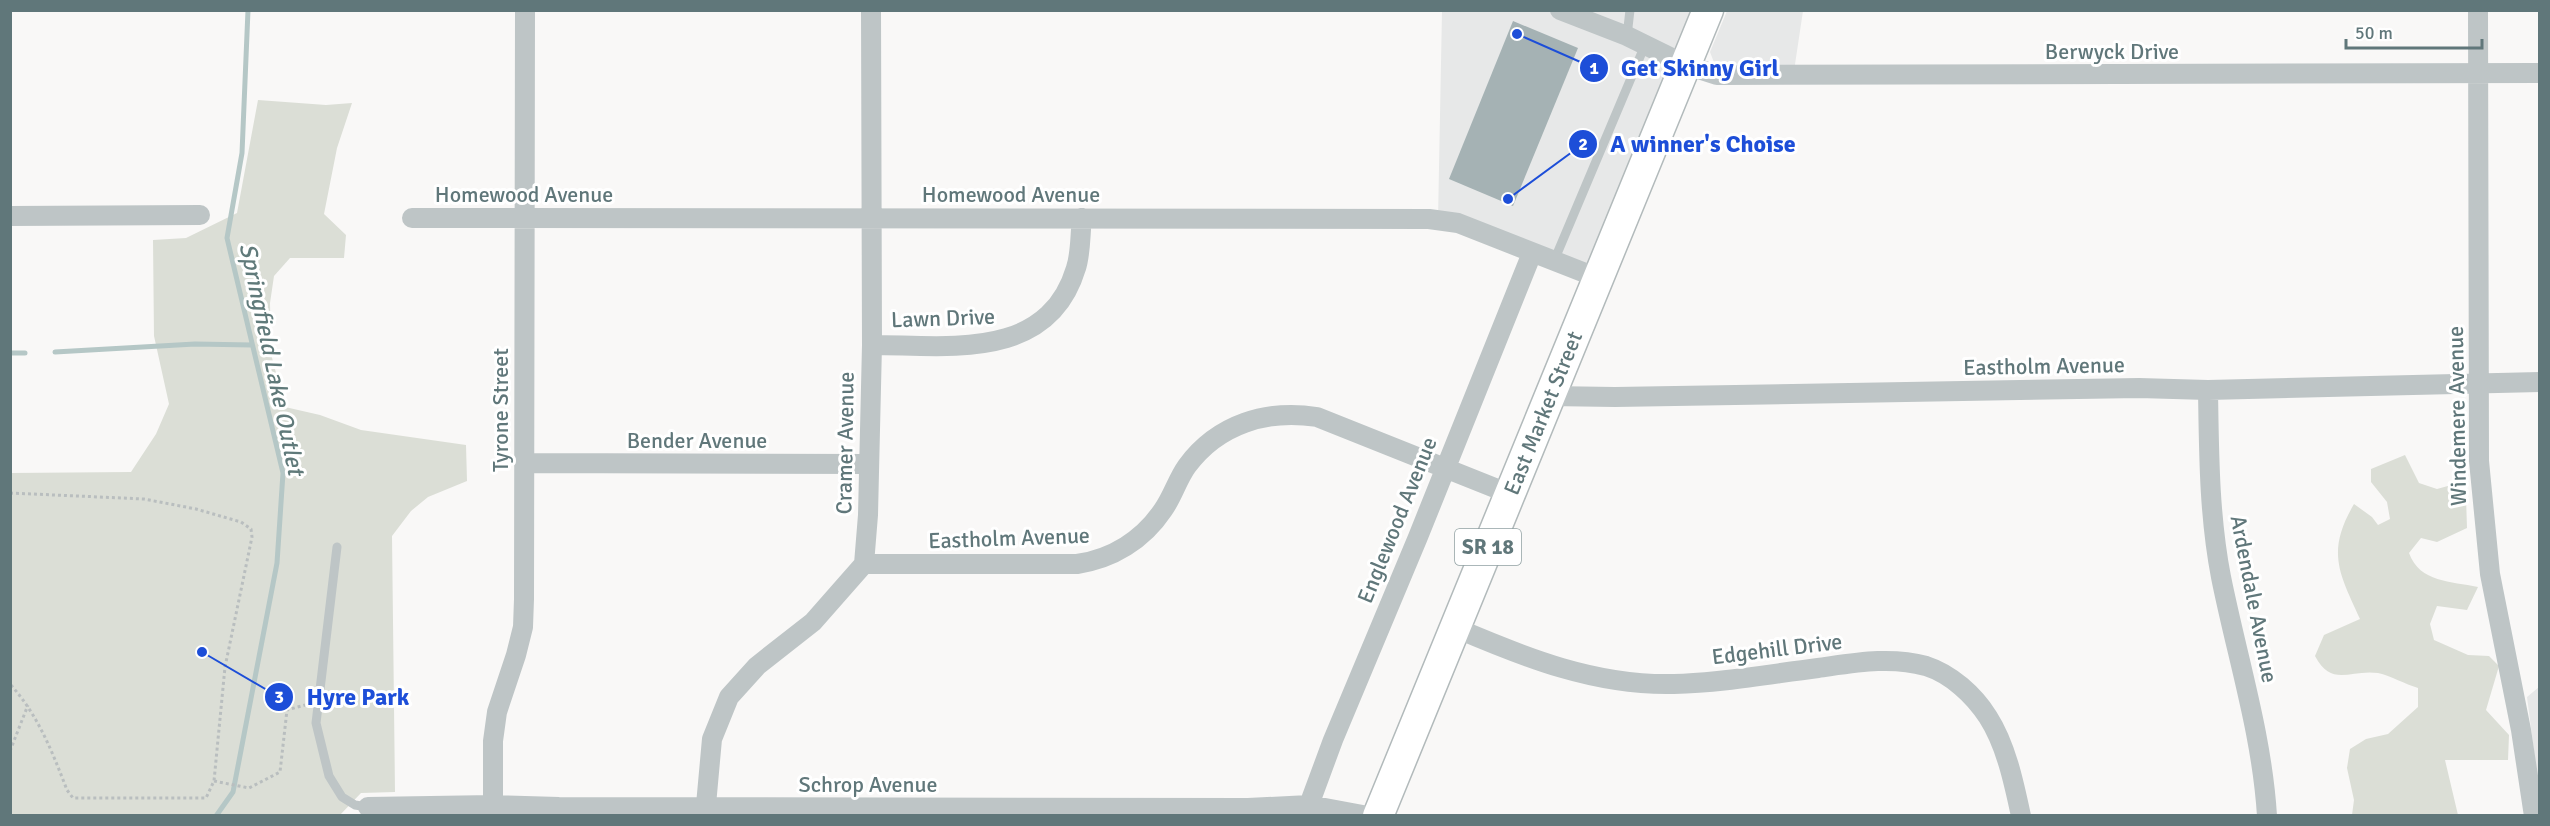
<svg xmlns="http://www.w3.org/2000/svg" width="2550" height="826" font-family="Signika,sans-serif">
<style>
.built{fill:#e7e8e8}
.green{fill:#dbded6}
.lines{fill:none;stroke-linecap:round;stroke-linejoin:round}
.stream{stroke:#b5c7c6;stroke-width:5}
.building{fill:#a5b2b4}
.primary-casing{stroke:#b2babb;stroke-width:33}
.path{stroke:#b9bebf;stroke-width:3;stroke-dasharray:3 3;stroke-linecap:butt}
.lane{stroke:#bec5c6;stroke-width:9}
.street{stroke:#bec5c6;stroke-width:20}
.primary{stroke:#fff;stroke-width:30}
.labels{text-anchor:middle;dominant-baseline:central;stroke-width:6;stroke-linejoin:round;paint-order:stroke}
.shield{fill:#fff;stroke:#90a0a2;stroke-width:1.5}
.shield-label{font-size:21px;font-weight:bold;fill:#60777a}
.street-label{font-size:22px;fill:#60777a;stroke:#fff}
.water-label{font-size:24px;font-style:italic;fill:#607a7a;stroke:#fff}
.leader{fill:none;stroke:#1d4ed8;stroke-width:2}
.callout-dot{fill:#1d4ed8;stroke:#fff;stroke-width:2}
.mark-label{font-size:18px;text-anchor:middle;font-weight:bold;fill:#fff}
.callout-label{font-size:24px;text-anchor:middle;font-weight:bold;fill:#1d4ed8;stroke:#fff;stroke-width:6;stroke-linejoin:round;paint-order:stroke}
</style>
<rect width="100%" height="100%" fill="#f9f8f7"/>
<path class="built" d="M1442,11H1708L1598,278L1438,220Z
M1727,11H1803L1794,71L1715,65L1710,52Z
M2539,687V790L2527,697Z"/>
<path class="green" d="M258,100L326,105L352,103L337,148L324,214L346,235L344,258H290L274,276L270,303L271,354L285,407L320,415L361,430L466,445L467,481L428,497L411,511L392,536L395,792L361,793L340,815H11L10,473L131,472L156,434L169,404L154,336L153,240L186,238L237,213Z
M2405,455L2419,483L2437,489L2455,484L2466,497L2467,528L2437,542L2421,538L2409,553C2420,583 2451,581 2478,587L2467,610L2437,606L2430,624L2434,640L2468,655L2489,656L2499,666L2486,710L2509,735L2508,760H2445L2458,815H2352L2354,800L2347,768L2350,749L2366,739L2388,734L2418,707V688C2405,684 2391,676 2378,673C2350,669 2332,688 2315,656L2324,635L2360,619C2339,573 2326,552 2354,504L2372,517L2378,525L2390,519L2387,502L2371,482V469Z"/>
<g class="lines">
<path class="stream" d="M55,352L195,344L252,345
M10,353H25
M216,816L233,792L277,563L283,473L227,238L242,153L248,10"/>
</g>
<path class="building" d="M1513,21L1578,48L1513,206L1449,179Z"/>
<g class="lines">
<defs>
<path id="primary" d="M1378,816L1708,10"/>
</defs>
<use href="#primary" class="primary-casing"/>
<path class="path" d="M10,493L144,499L196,509L241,522L251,529L252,537L225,667L214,781L206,798H73L67,790C52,751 38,715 10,684
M10,751L28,705
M214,781L249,788L280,772L287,710L305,705"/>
<path class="lane" d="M1627,36L1630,10
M1554,261L1645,45
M337,547L316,723L329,776L342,797L355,805L368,807"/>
<path class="street" d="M1560,10L1627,36L1686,65L1717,75L2540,73
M2478,10L2479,461L2490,574L2521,730L2534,816
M10,216L200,215
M412,218L1429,219L1458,223L1598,278
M872,345C947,345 1048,362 1076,268C1081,253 1080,234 1082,218
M2208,390C2209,452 2209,515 2221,577C2237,657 2262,734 2267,816
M1549,396L1615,397L2139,388L2208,390L2540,382
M524,463L869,464
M864,564H1077C1112,559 1143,540 1163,510C1173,496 1177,480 1187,466C1218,424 1267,409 1317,417L1510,494
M1456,628C1526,658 1596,686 1674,684C1722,683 1770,674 1818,668C1854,663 1890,656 1926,666C1951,674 1974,695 1988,717C2006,745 2014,783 2021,816
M493,805V741L497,712L516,655L523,627L524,599L525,10
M1309,805L1333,740L1418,537L1532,253
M368,807L493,805L559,807L1248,808L1309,805L1368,816
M705,816L712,739L729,697L757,666L813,622L864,564L868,515L872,345L871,10"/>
<use href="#primary" class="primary"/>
</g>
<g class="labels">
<rect class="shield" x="1455" y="529" width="66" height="36" rx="4.5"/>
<g class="shield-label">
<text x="1488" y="547">SR 18</text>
</g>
<g class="street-label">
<text x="2112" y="51">Berwyck Drive</text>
<text x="524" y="194">Homewood Avenue</text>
<text x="1011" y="194">Homewood Avenue</text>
<text transform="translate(943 318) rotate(-2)">Lawn Drive</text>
<text transform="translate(2044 366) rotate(-1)">Eastholm Avenue</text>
<text transform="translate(500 410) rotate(-90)">Tyrone Street</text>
<text transform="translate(1543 413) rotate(-68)">East Market Street</text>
<text transform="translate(2457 416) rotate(-91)">Windemere Avenue</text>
<text x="697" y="440">Bender Avenue</text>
<text transform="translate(845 443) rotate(-89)">Cramer Avenue</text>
<text transform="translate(1397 520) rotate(-68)">Englewood Avenue</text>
<text transform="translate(1009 538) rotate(-2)">Eastholm Avenue</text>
<text transform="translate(2254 599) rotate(79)">Ardendale Avenue</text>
<text transform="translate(1777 649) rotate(-7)">Edgehill Drive</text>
<text x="868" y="784">Schrop Avenue</text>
</g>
<g class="water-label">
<text transform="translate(272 359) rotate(78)">Springfield Lake Outlet</text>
</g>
</g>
<path class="leader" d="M1517 34L1594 68M1508 199L1583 144M202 652L279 697"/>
<g class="callout-dot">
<circle cx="1517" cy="34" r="6"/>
<circle cx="1508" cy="199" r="6"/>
<circle cx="202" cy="652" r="6"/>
<circle cx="1594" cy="68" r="15"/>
<circle cx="1583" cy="144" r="15"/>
<circle cx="279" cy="697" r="15"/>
</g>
<g class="mark-label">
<text x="1594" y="74">1</text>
<text x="1583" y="150">2</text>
<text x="279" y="703">3</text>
</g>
<g class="callout-label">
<text x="1700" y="76">Get Skinny Girl</text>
<text x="1703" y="152">A winner's Choise</text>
<text x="358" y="705">Hyre Park</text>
</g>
<rect width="2550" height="826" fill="none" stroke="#60777a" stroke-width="24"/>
<path d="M2346 39v9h136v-9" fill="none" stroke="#60777a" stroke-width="3"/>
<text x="2355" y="39" font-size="18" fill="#60777a" stroke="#ffffff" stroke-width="4.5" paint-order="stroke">50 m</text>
</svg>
